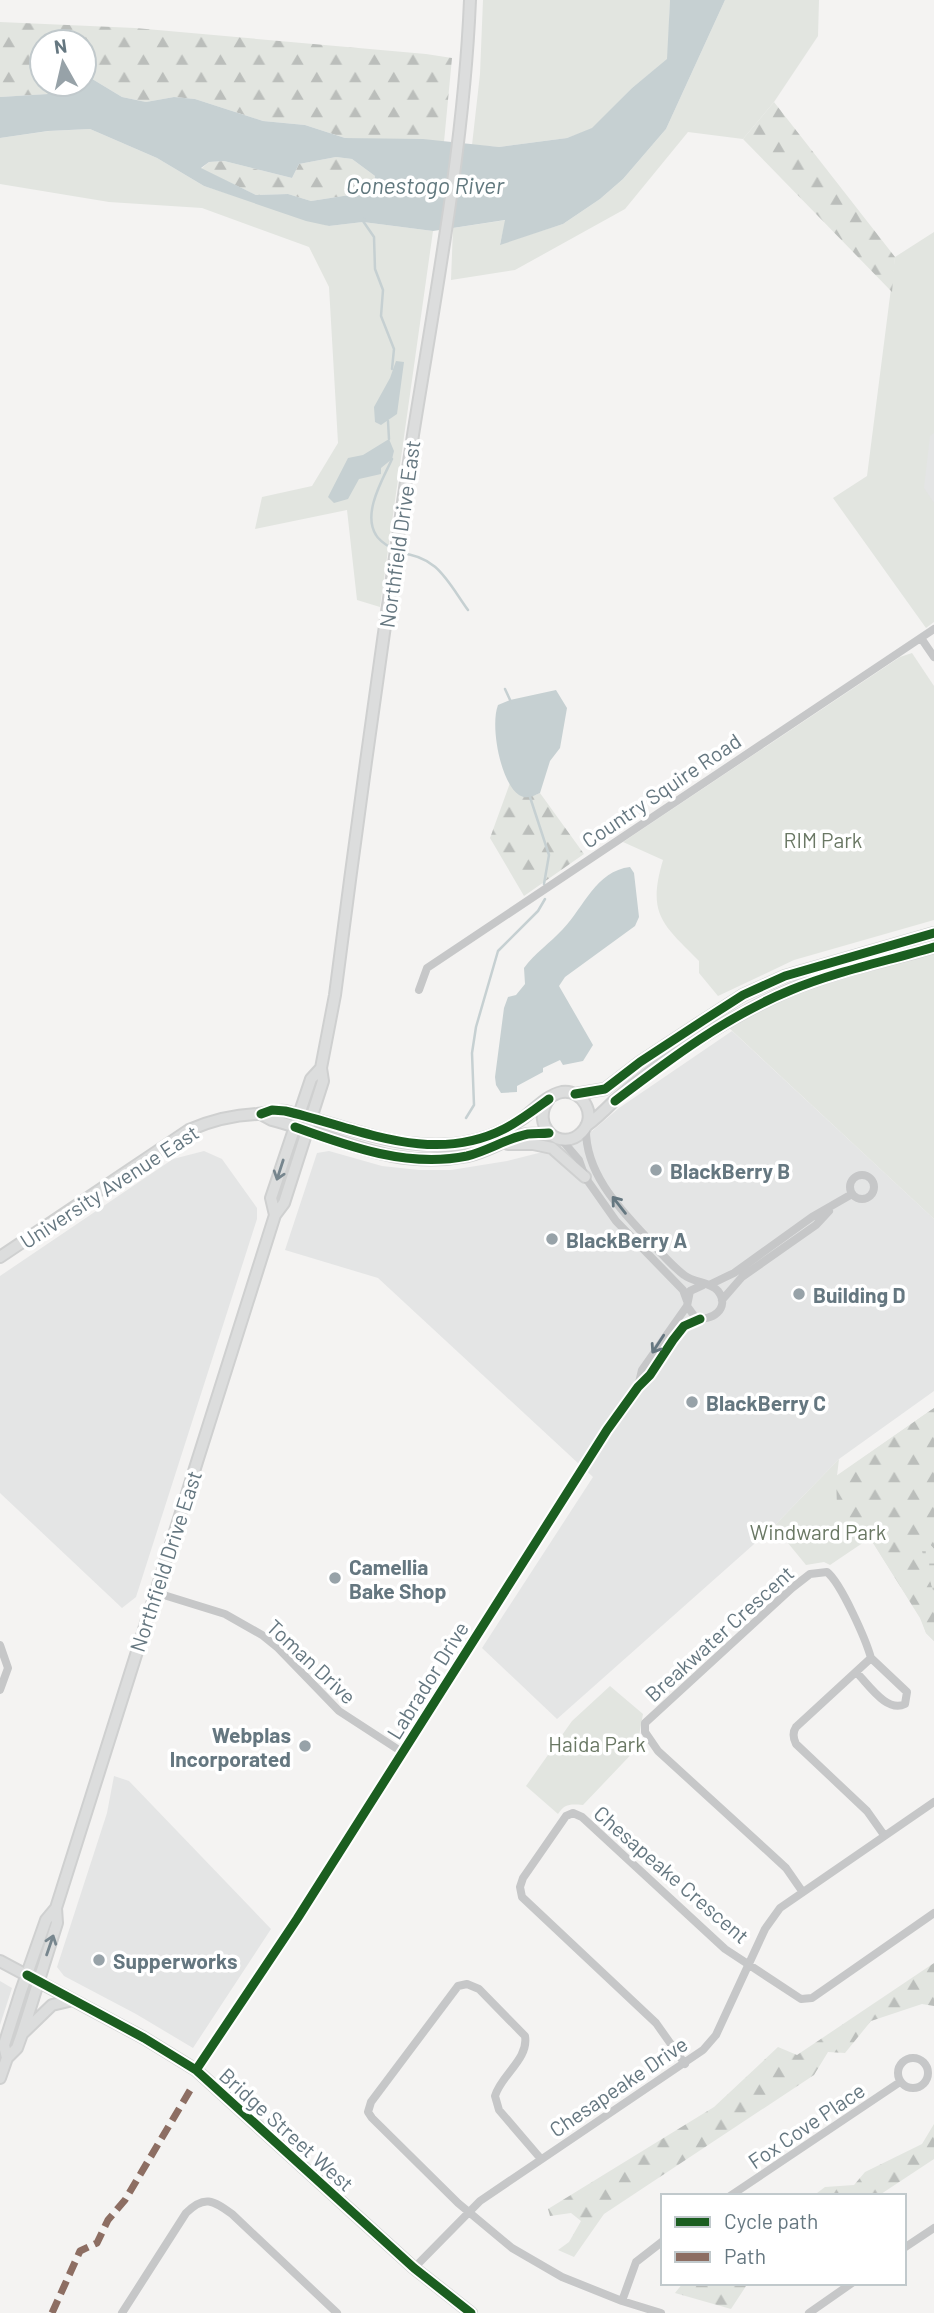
<svg xmlns="http://www.w3.org/2000/svg" width="934" height="2313" font-family="Barlow,sans-serif">
<style>
.built{fill:#e4e5e5}
.green{fill:#e2e5e0}
.forest{fill:url(#forest-firs)}
.wetland{fill:url(#wetland-marsh)}
.water{fill:#c6d0d2;fill-rule:evenodd}
.lines{fill:none;stroke-linecap:round;stroke-linejoin:round}
.stream{stroke:#c6d0d2;stroke-width:2.5}
.secondary-casing{stroke:#cfd0d0;stroke-width:14}
.street{stroke:#c6c7c8;stroke-width:8}
.secondary{stroke:#dcdddd;stroke-width:10}
.quiet{stroke:#8d6e63;stroke-width:7;stroke-dasharray:14 7;stroke-linecap:butt}
.cycleway-casing{stroke:#fff;stroke-width:13}
.cycleway{stroke:#1b5e20;stroke-width:9}
.oneway{stroke:#77868e}
.oneway2{stroke:#657780}
.poi-dot{fill:#97a2a8;stroke:#fff;stroke-width:2.5}
.labels{text-anchor:middle;dominant-baseline:central;stroke-width:7;stroke-linejoin:round;paint-order:stroke}
.street-label{font-size:21px;fill:#657780;stroke:#fff}
.park-label{font-size:21px;fill:#6a7864;stroke:#fff}
.poi-label{font-size:21px;font-weight:bold;fill:#657780;stroke:#fff;text-anchor:start}
.water-label{font-size:23px;font-style:italic;fill:#61787e;stroke:#fff}
</style>
<defs>
<pattern id="forest-firs" width="22" height="20" patternUnits="userSpaceOnUse" patternTransform="scale(1.75)"><rect width="22" height="20" fill="#e2e5e0"/><path d="M5 1l3.5 6h-7zM16 11l3.5 6h-7z" fill="#bbbebb"/></pattern>
<pattern id="wetland-marsh" width="20" height="14" patternUnits="userSpaceOnUse" patternTransform="scale(1.75)"><rect width="20" height="14" fill="#e2e5e0"/><path d="M1 5h8M5 5V1M11 12h8M15 12V8" fill="none" stroke="#bbbebb"/></pattern>
</defs>
<rect width="100%" height="100%" fill="#f4f3f2"/>
<path class="built" d="M934,414V521L917,491Z
M732,1031L934,1219V1391L839,1459L771,1529L557,1719L482,1648L593,1477L378,1278L285,1250L317,1153L329,1151L382,1166L419,1170H451L507,1161L578,1143L619,1108Z
M204,1151L222,1159L257,1208V1219L136,1597L122,1608L0,1493V1276L173,1159Z
M114,1776L129,1781L271,1929L193,2048L136,2014L64,1976L57,1967L107,1813Z
M0,1981L12,1988L0,2025Z"/>
<path class="green" d="M483,0H670L668,59L632,88L592,129L567,138L499,147L472,145L480,74Z
M725,0H819L818,36L774,102L743,139L688,132L625,209L515,270L451,280L453,228L506,220L500,244L563,224L600,199L623,179L666,129Z
M90,129L157,158L204,186L329,226L363,222L433,231L380,607L357,600L347,510L255,529L262,497L312,486L338,443L329,287L309,247L202,208L109,202L0,184V138L49,131Z
M934,232V433L930,436L924,488L934,503V622L926,628L833,498L867,476L895,257Z
M912,653L934,686V920L794,960L718,996L699,973V961C662,924 647,914 663,860L623,842L900,657Z
M934,953V1219L728,1027L796,993Z
M934,1408V1641L926,1633L921,1619L870,1538L830,1565L824,1562L806,1565L774,1526L839,1459L837,1476Z
M610,1686L643,1714L639,1736L642,1743L583,1805C571,1804 565,1803 558,1814L526,1786L572,1721Z"/>
<path class="forest" d="M0,22L135,28L426,54L452,58L444,142L345,138L305,125L263,121L195,99L174,97L146,102L122,97L84,74V42H42V73L34,79L49,94L0,97Z
M774,102L895,257L892,292L743,139Z
M336,157L352,159L375,176L374,182L356,194L311,201L288,194L256,195L201,169L209,162L224,161L292,178L299,164Z
M510,783C520,796 525,800 540,793L584,854L524,896L490,838Z
M934,1408V1549L923,1536L920,1544L934,1594V1641L926,1633L920,1618L870,1538L837,1507L836,1476Z
M934,1963V2006L922,2004L871,2021L845,2053L828,2052L814,2075L604,2214L574,2257L558,2250L569,2242L581,2221L571,2213L550,2216L548,2209L714,2107L778,2047L797,2055Z
M934,2124V2159L878,2196H813L825,2187L854,2185L865,2172L922,2144Z
M683,2283H748L731,2309L675,2293Z"/>
<path class="wetland" d="M922,1536L934,1549V1594L920,1544Z"/>
<path class="water" d="M670,0H725L666,129L623,179L600,199L563,224L500,245L505,220L433,231L363,222L329,226L306,221L204,186L157,158L90,129L48,131L0,138V97L48,94L34,78L42,73V84H84V74L122,97L146,102L174,97L195,99L263,121L305,125L345,138L423,139L499,147L567,138L592,128L632,88L667,59ZM336,157L352,159L375,176L374,182L356,194L311,201L288,194L256,195L201,168L209,162L224,161L292,178L299,164Z
M396,361L404,362L397,414L381,425L375,422L374,407L390,378Z
M389,439L394,451L392,459L381,468V474L359,479L348,499L334,503L328,497L348,458L363,455Z
M556,690L567,708L560,748L550,761L540,793C533,796 527,800 519,795C500,782 490,725 498,705L510,700Z
M630,867L634,873L639,917L635,926L565,977L559,986L593,1045L583,1061L563,1065L560,1060L543,1068V1072L517,1086V1092L501,1093L496,1085L495,1077L504,1008L508,997L516,995L525,984L524,968C535,953 550,943 563,929C584,907 596,871 630,867Z"/>
<g class="lines">
<path class="stream" d="M364,219L363,221L374,237L375,269L383,290L381,316L394,349L392,369
M388,421L389,439
M392,459C383,479 362,513 376,535C379,541 388,546 394,550
M399,553C438,556 447,581 468,610
M505,689L511,702
M529,794L549,855L544,884
M466,1118L474,1105L472,1053L476,1027L498,951L538,911L545,899"/>
<defs>
<path id="secondary" d="M575,1094L605,1089L640,1062L704,1020L743,995L785,976L934,933
M261,1114L272,1120C340,1138 392,1170 467,1156C488,1152 506,1138 528,1134C535,1133 542,1134 549,1133
M586,1126C596,1119 605,1110 614,1101C661,1061 734,1014 790,990C836,971 887,961 934,947
M508,1144H533L552,1148L585,1177
M275,1215L271,1198L311,1079L321,1068
M0,1257L189,1130C212,1120 233,1115 257,1114C267,1113 275,1110 285,1111C352,1127 419,1161 489,1136C500,1132 512,1126 522,1119C533,1111 547,1095 562,1092C583,1089 598,1116 582,1132C561,1154 529,1125 549,1099
M0,1961L144,2038L196,2070L414,2268L471,2313
M22,2034L52,2005L73,2000
M7,2058L4,2045L21,1991L46,1920L56,1908
M0,2078L7,2058L17,2048L22,2034L57,1923L56,1908L275,1215L284,1203L323,1081L321,1068L335,995C359,808 385,621 413,435C436,291 464,146 470,0"/>
</defs>
<use href="#secondary" class="secondary-casing"/>
<path class="street" d="M921,638L934,657
M419,990L427,968L934,629
M586,1126C584,1173 620,1209 650,1241C661,1253 672,1266 684,1275C694,1283 711,1282 718,1291C731,1308 711,1323 695,1317L687,1306L690,1291L703,1285
M561,1139L579,1160L585,1177L616,1221L683,1290L687,1301
M850 1187a12 12 0 1 1 24 0a12 12 0 1 1-24 0Z
M709,1285L734,1273L812,1217L852,1194
M722,1300L742,1277L816,1225L829,1211
M638,1387L642,1370L687,1306
M154,1592L225,1614L262,1635L278,1648L339,1711L402,1752
M0,1645L8,1668L0,1690
M857,1673C869,1685 887,1713 905,1704L907,1692L871,1658
M802,1891L786,1868L773,1856L658,1751L645,1732V1723L792,1588L810,1574L827,1572C841,1583 866,1640 871,1658L796,1727C792,1733 793,1738 796,1744L867,1811L884,1835
M898 2073a15 15 0 1 1 30 0a15 15 0 1 1-30 0Z
M685,2064L656,2023L522,1897L520,1887L523,1878L566,1816L573,1813L582,1817L725,1949L801,1999L812,1998L934,1913
M196,2070L297,1919L607,1430L638,1387L650,1375L673,1340L684,1326L700,1319
M541,2159L499,2110L495,2096C501,2075 529,2059 525,2036L479,1989L467,1984L458,1986L371,2102L368,2112L372,2118L458,2203L512,2248L562,2277L622,2301L661,2313
M730,2196L900,2082
M904,2248L934,2228
M414,2268L480,2201L703,2050L716,2035L765,1929L780,1908L934,1802
M622,2301L636,2262L663,2241
M122,2313L186,2213C204,2195 213,2200 232,2214L337,2313
M809,2313L852,2283"/>
<use href="#secondary" class="secondary"/>
<path class="quiet" d="M52,2313L80,2251L97,2243L108,2220L125,2200L192,2087"/>
<defs>
<path id="cycleway" d="M575,1094L605,1089L640,1062L704,1020L743,995L785,976L934,933
M615,1101C670,1059 727,1016 791,990C837,971 887,961 934,947
M261,1114L272,1110L285,1111C358,1128 431,1166 504,1129C520,1121 534,1110 549,1099
M295,1127C350,1147 408,1168 467,1156C488,1151 507,1138 528,1134C535,1133 542,1134 549,1133
M27,1975L144,2038L196,2070L414,2268L471,2313
M196,2070L297,1919L607,1430L638,1387L650,1375L673,1340L684,1326L700,1319"/>
</defs>
<use href="#cycleway" class="cycleway-casing"/>
<use href="#cycleway" class="cycleway"/>
</g>
<defs><path id="oneway-shaft" d="M-6 0H5M1.5-3L5.5 0L1.5 3" fill="none" stroke-width="1.6" stroke-linecap="round" stroke-linejoin="round" transform="scale(1.75)"/></defs>
<g class="oneway">
<use href="#oneway-shaft" transform="translate(280 1170) rotate(108)"/>
<use href="#oneway-shaft" transform="translate(50 1945) rotate(-71)"/>
</g>
<g class="oneway2">
<use href="#oneway-shaft" transform="translate(619 1205) rotate(-128)"/>
<use href="#oneway-shaft" transform="translate(658 1344) rotate(123)"/>
</g>
<g class="poi-dot">
<circle cx="656" cy="1170" r="7"/>
<circle cx="552" cy="1239" r="7"/>
<circle cx="799" cy="1294" r="7"/>
<circle cx="692" cy="1402" r="7"/>
<circle cx="335" cy="1578" r="7"/>
<circle cx="305" cy="1746" r="7"/>
<circle cx="99" cy="1960" r="7"/>
</g>
<g class="labels">
<g class="street-label">
<text transform="translate(399 534) rotate(-82)">Northfield Drive East</text>
<text transform="translate(661 790) rotate(-34)">Country Squire Road</text>
<text transform="translate(109 1186) rotate(-33)">University Avenue East</text>
<text transform="translate(165 1561) rotate(-72)">Northfield Drive East</text>
<text transform="translate(719 1633) rotate(-42)">Breakwater Crescent</text>
<text transform="translate(312 1661) rotate(43)">Toman Drive</text>
<text transform="translate(427 1680) rotate(-58)">Labrador Drive</text>
<text transform="translate(672 1874) rotate(41)">Chesapeake Crescent</text>
<text transform="translate(618 2086) rotate(-34)">Chesapeake Drive</text>
<text transform="translate(806 2125) rotate(-34)">Fox Cove Place</text>
<text transform="translate(287 2129) rotate(42)">Bridge Street West</text>
</g>
<g class="park-label">
<text x="823" y="839">RIM Park</text>
<text x="818" y="1531">Windward Park</text>
<text x="597" y="1743">Haida Park</text>
</g>
<g class="poi-label">
<text x="670" y="1170">BlackBerry B</text>
<text x="566" y="1239">BlackBerry A</text>
<text x="813" y="1294">Building D</text>
<text x="706" y="1402">BlackBerry C</text>
<text x="349" y="1566">Camellia<tspan x="349" dy="24">Bake Shop</tspan></text>
<text x="291" y="1734" text-anchor="end">Webplas<tspan x="291" dy="24">Incorporated</tspan></text>
<text x="113" y="1960">Supperworks</text>
</g>
<g class="water-label">
<text x="425" y="185">Conestogo River</text>
</g>
</g>
<rect x="661" y="2194" width="245" height="91" fill="#ffffff" stroke="#c1c9cc" stroke-width="2"/>
<rect x="675" y="2217" width="35" height="10" fill="#1b5e20" stroke="#c1c9cc" stroke-width="2"/>
<text x="724" y="2229" font-size="21" fill="#657780">Cycle path</text>
<rect x="675" y="2252" width="35" height="10" fill="#8d6e63" stroke="#c1c9cc" stroke-width="2"/>
<text x="724" y="2264" font-size="21" fill="#657780">Path</text>
<g transform="translate(63 63) rotate(352)"><circle r="33" fill="#ffffff" stroke="#c1c9cc" stroke-width="2"/>
<path d="M0-5L12 26L0 18L-12 26Z" fill="#97a2a8"/>
<text y="-10" font-size="19" font-weight="bold" text-anchor="middle" fill="#657780">N</text>
</g>
</svg>
